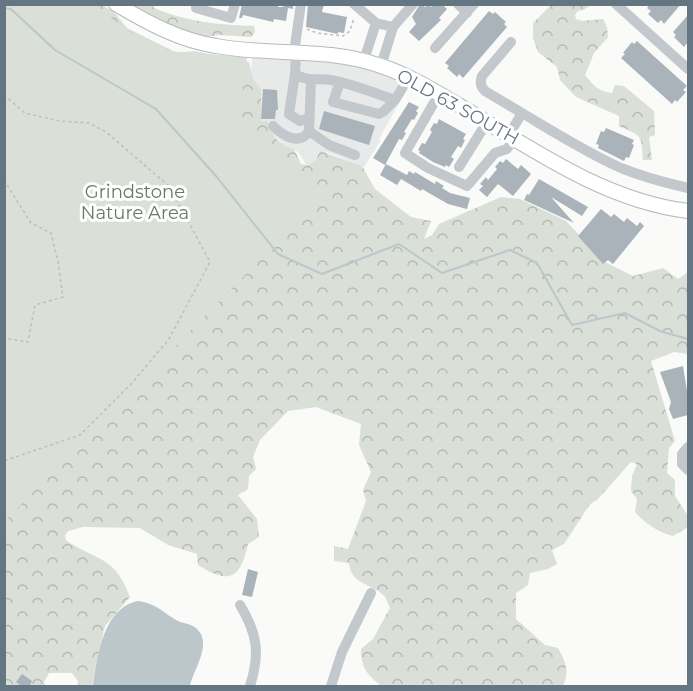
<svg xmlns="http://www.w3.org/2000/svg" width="693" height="691" font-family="Montserrat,sans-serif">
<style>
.built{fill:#e8e9e9}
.forest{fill:url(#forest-crowns)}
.green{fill:#dadfd7}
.water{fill:#bbc7cb}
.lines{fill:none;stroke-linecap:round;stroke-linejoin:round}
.stream{stroke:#bbc7cb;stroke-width:2}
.building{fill:#aab3b9}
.major-casing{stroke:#b5babe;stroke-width:16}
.path{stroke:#bbbfc2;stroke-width:1.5;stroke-dasharray:3 3;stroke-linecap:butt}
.minor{stroke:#c3c8cc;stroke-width:10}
.major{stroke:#fff;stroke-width:14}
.labels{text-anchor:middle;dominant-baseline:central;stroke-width:6;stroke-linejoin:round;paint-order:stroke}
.street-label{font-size:18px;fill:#657683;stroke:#fff}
.park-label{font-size:18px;fill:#687a64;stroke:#fff}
</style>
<defs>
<pattern id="forest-crowns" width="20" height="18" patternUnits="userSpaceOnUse" patternTransform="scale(1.5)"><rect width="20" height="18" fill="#dadfd7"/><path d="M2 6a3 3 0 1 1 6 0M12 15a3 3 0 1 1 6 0" fill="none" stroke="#b4b9b4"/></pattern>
</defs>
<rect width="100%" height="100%" fill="#fafaf8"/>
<path class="built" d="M252,57L316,60L364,67L400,80L407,89L379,139L381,140L364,167L327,152L317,162L308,167L297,151L283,144L273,135L269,121H249Z"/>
<path class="forest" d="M4,5H102L114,12L127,28L177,53L194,51L249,62L253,79L261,89V121H268C273,138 277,143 294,149L301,164L308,165L316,160L320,151L362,166L375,189L411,217L431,221L424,239L432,235L439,224L501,197L520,199L566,221L605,262L633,276L663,268L678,279L688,272V354L674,352L651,361L675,441L669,448L667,473L675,480V496L688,516V527L673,536C659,533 645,523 635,512L637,499L631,491L632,476L637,464L631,462L597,500L590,504L564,544L552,550L557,564L548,569L530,573L528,585L516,593V619L545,645L558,648C565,660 570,672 563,686H378L379,684C366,674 361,666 361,649L373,639L390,608C388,604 387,598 383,595C371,583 351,585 349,563L334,561V546L348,549L366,501L363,490L371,472L359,445L361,424L316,407L288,411L260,440L253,457L256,469L249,476L248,489L238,495L257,519L259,537L248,544C240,579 230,585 198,565L197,554L168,545L140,528L83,527L68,531L65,536L66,540L70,543C102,562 115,558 130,597L105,626L96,663L92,686H77L78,681L72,673H49L44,682L46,686H5Z
M130,5H153L154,8C187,22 220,25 254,26L255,32L251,37L221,35L203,37L168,26Z
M551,5H590L584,10L578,11L575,15L576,19L582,21L603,19L607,27L608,37L594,53L585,75C593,85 599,92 612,93L615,85L624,86L654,111L655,135L649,137L652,160H643C641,134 643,137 619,126V116L576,97L560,80L557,67L538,52L533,38V23Z"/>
<path class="green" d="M5,5H94L154,50L247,57L239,120L322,196L5,521Z"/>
<path class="water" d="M138,601C157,604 161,611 176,620C183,624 191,623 197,629C213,644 193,670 190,686H93C97,657 103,608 138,601Z"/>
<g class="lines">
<path class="stream" d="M4,8L11,9L55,50L156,109L216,176L278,254L322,274L399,244L442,273L510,250L537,263L572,325L625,313L660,331L688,339"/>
</g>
<path class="building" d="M242,4H278V7H283L284,4H293V9L288,8L286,21L274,19L273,22L243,15L242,18H239Z
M308,4H324L322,12L347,17L344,33L338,32V34L306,27Z
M420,4L425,7L428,5L431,7L433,4H442L447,9L439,18L441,20L419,41L409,32L416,24L412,17Z
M650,4H681L664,24L661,20L658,23L648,14L651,11L647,8Z
M489,11L493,14L495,12L506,22L504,24L507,27L463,78L459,74L457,77L447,68L449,66L445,63Z
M688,15V42L684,47L674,37L676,35L673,32Z
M637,41L687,86L683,90L686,92L677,102L675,100L672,104L621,58L625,54L623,53L632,42L634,44Z
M263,89L277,90L278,110H276L275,119H261Z
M409,102L419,107L416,111L418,113L414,120L412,119L404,132L406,133L402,140L399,139L385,165L373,158Z
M324,111L375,126L369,145L319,129Z
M439,119L466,134L463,139L465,140L461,148L458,146L451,157L454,159L449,167L446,165L445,167L433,162L419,153L420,151L418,150L422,143L425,144L432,132L430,130L434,123L437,124Z
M606,128L634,140L632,144L634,145L629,158L626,157L624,161L598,148L599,145L596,144L601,131L604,132Z
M506,159L518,169L521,165L531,174L513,196L498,184L487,197L479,190L483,186L480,184L486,177L488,180L497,169L495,167L500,161L503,163Z
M386,164L407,175L409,171L414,174L415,172L435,184L436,181L444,186L442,188L450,193L470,198L467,209L448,204L422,189L421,191L401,179L397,185L380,175Z
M539,179L588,207L582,216L551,197L574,223L524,200L527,194L529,195Z
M601,209L611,217L614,214L624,222L627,218L637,226L640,222L644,226L613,264L608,260L603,264L578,236Z
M683,366L688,397V415L673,419L669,409L671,402L660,372Z
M248,569L258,572L252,597L242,595Z
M22,674L32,681L29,687H23L16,682Z"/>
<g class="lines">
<defs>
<path id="major" d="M116,4C148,23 179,40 216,46C270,56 326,47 378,65C410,75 438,93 467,110C536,152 607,201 688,211"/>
</defs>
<use href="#major" class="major-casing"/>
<path class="path" d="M307,29L317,33L343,36L350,31L354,18
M4,95L25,113L60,121L89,123L106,132L170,187L210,262L169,339L131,384L80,435L4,461
M4,180L31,223L51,233L58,262L63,297L35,305L28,342L4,338"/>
<path class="minor" d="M197,4L196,8L231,18L235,4
M354,4L376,23L393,27
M458,4L467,13
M616,4L688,69
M511,42L482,76C480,82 480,86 485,91L522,113
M435,48L474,4
M294,52L301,4
M296,52L295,74C307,82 318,78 331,80C353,84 374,93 395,100L409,77
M364,60L376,23
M381,66L393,27L413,4
M295,74L289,114L300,121L309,118
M340,82L333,102L379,114L384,111L395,100
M439,94L405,153L428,168L467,186L495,153L507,149L514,139
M273,126C283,136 300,146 309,131L311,80
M309,131L329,145L355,155
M509,135L522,113C554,132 587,153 621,168C643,177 666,183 688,188
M459,167L487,122
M688,447L682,454V464L688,470
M240,605C258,635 260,654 250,686
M331,686L342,652L371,593"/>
<use href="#major" class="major"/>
</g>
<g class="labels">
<g class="street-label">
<text transform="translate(458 107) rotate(29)">OLD 63 SOUTH</text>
</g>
<g class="park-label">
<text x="135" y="192">Grindstone<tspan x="135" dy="21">Nature Area</tspan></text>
</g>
</g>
<rect width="693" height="691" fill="none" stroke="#657683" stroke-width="12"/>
</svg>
